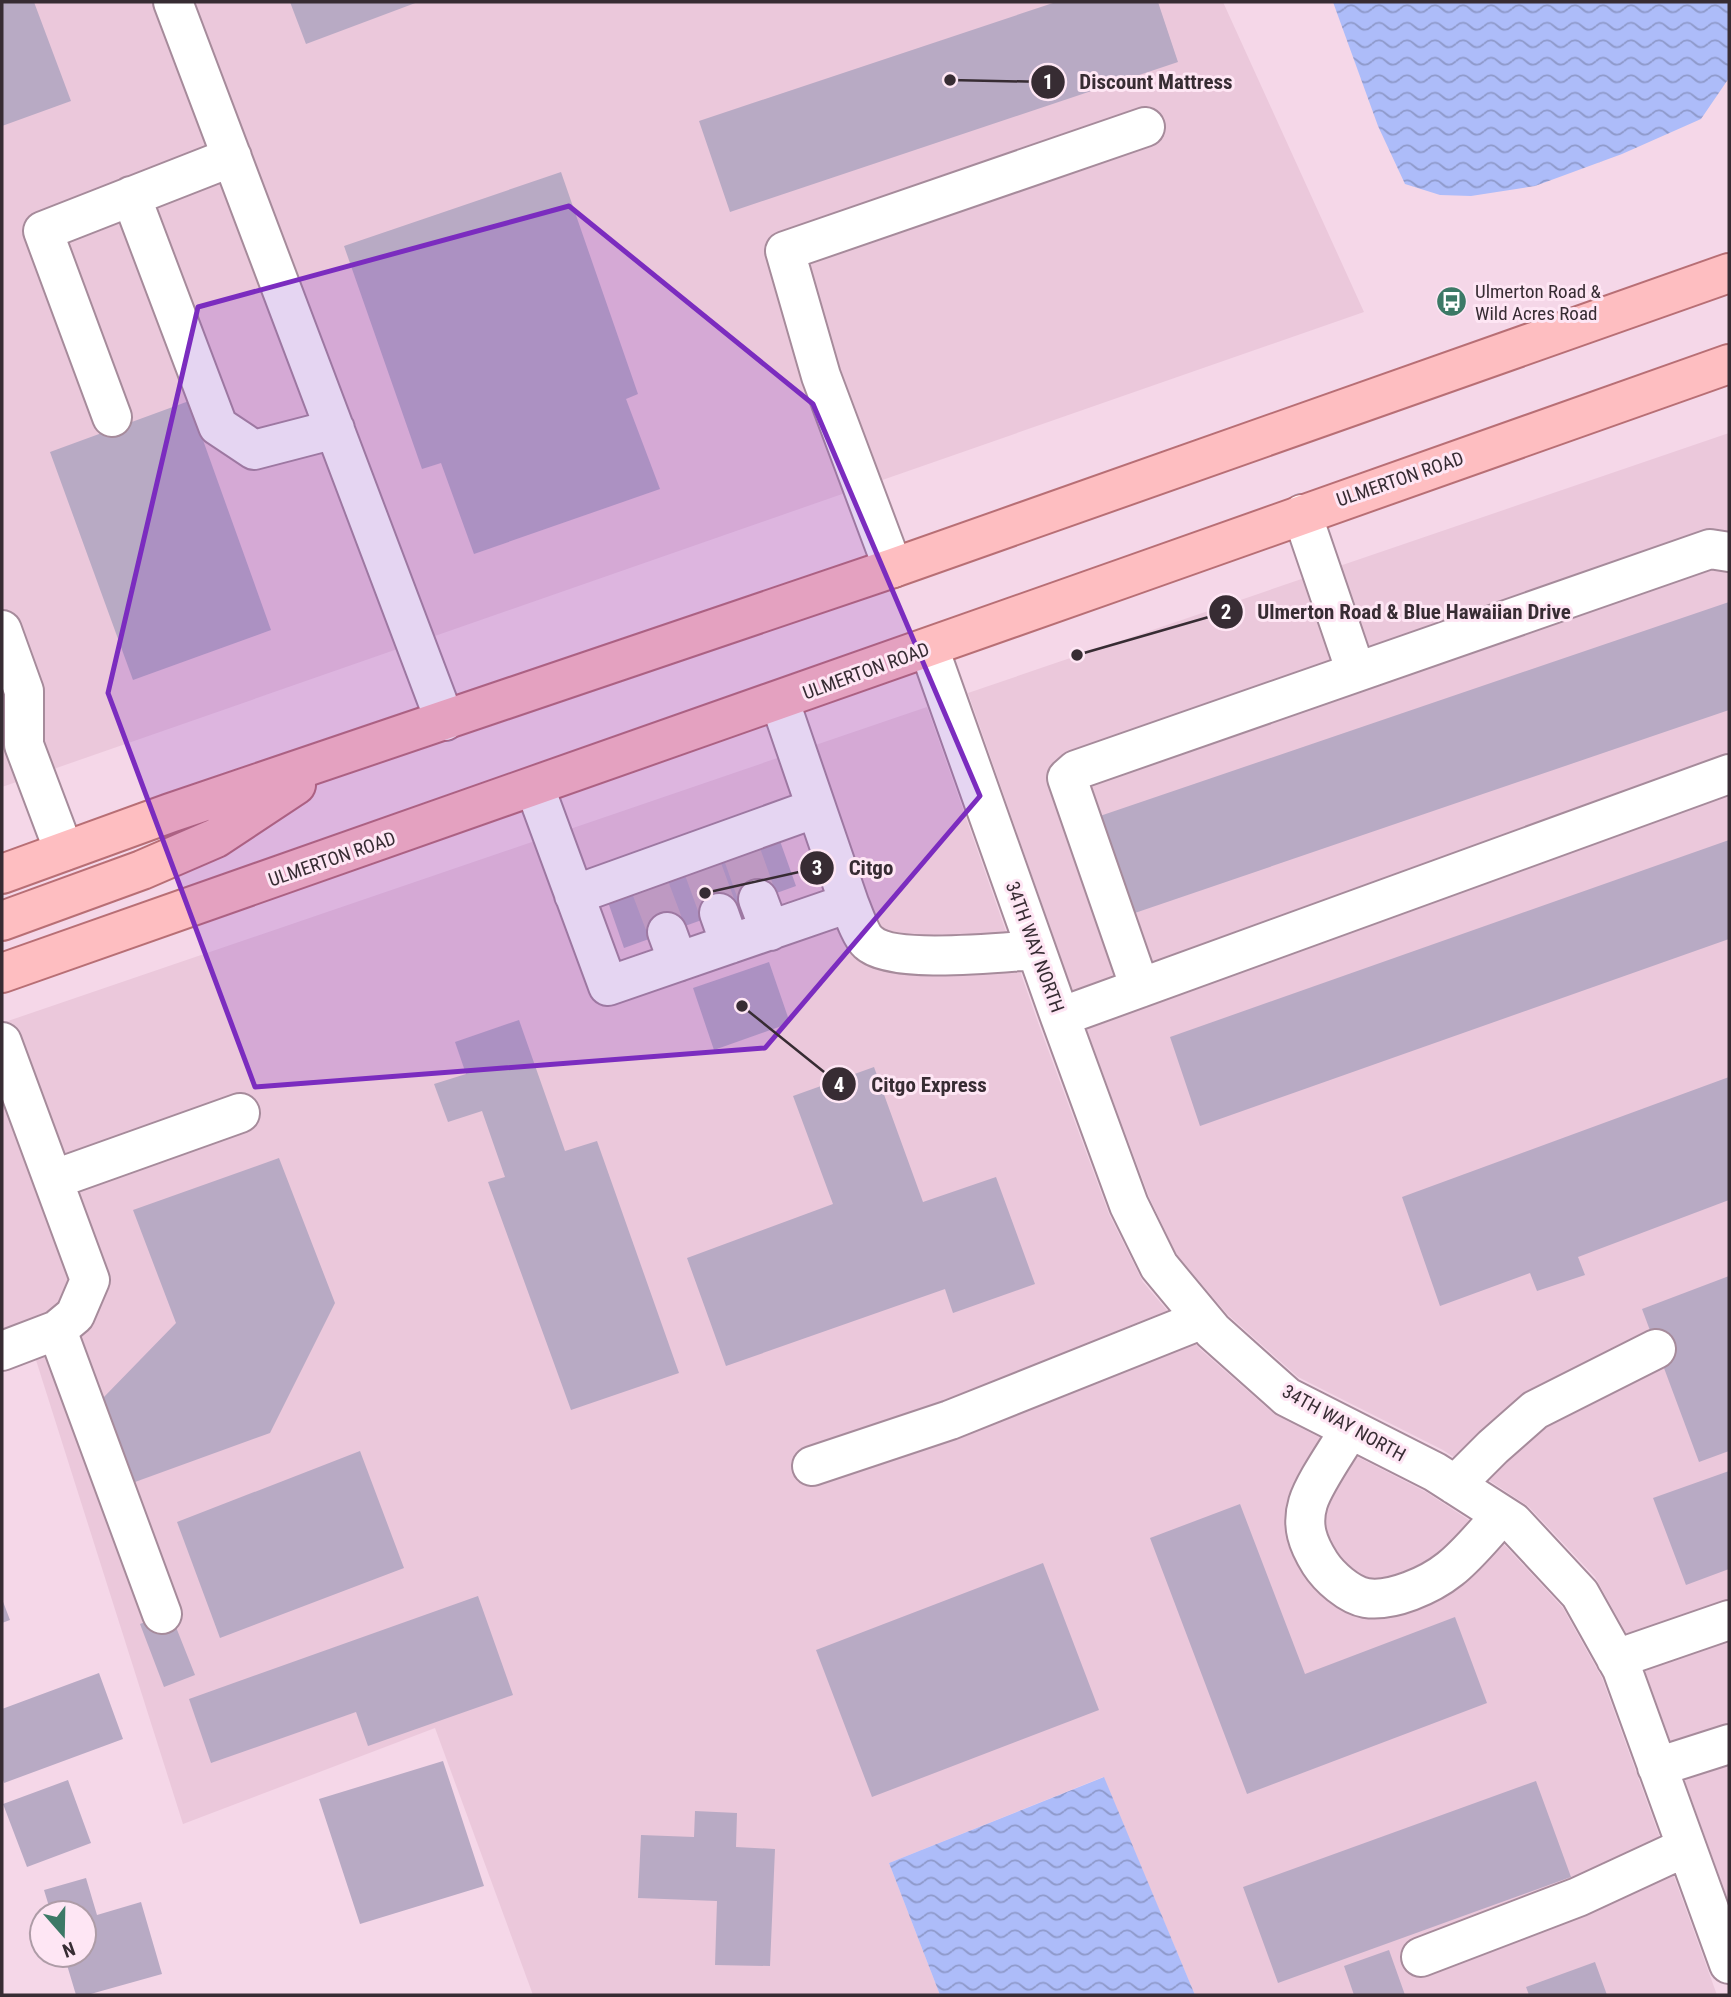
<svg xmlns="http://www.w3.org/2000/svg" width="1731" height="1997" font-family="'Roboto Condensed',sans-serif">
<style>
.built{fill:#ebc8db}
.water{fill:url(#water-waves)}
.building{fill:#b8aac4}
.lines{fill:none;stroke-linecap:round;stroke-linejoin:round}
.minor-tunnel{stroke:#cfb5c4;stroke-width:38;stroke-dasharray:38 19;stroke-linecap:butt}
.minor-casing{stroke:#a68b9b;stroke-width:42}
.major-casing{stroke:#b86f75;stroke-width:42}
.minor{stroke:#fff;stroke-width:38}
.major{stroke:#febec1;stroke-width:38}
.marked{fill:#7b2cbf;fill-opacity:0.2;stroke:#7b2cbf;stroke-width:5;stroke-linejoin:round}
.labels{text-anchor:middle;dominant-baseline:central;stroke-width:6;stroke-linejoin:round;paint-order:stroke}
.poi-label{font-size:19px;fill:#372c33;stroke:#fee6f4;text-anchor:start}
.street-label{font-size:19px;fill:#372c33;stroke:#fee6f4}
.leader{fill:none;stroke:#372c33;stroke-width:2.5}
.callout-dot{fill:#372c33;stroke:#fee6f4;stroke-width:2.5}
.mark-label{font-size:21px;text-anchor:middle;font-weight:bold;fill:#fff}
.callout-label{font-size:21px;text-anchor:middle;font-weight:bold;fill:#372c33;stroke:#fee6f4;stroke-width:6;stroke-linejoin:round;paint-order:stroke}
</style>
<defs>
<pattern id="water-waves" width="16" height="10" patternUnits="userSpaceOnUse" patternTransform="scale(1.75)"><rect width="16" height="10" fill="#adbcf9"/><path d="M0 5q4-4 8 0t8 0" fill="none" stroke="#8e99ca"/></pattern>
</defs>
<rect width="100%" height="100%" fill="#f5d7e8"/>
<path class="built" d="M2,2H1223L1364,312L2,787Z
M1729,433V1903L1640,1658L1595,1577L1528,1506L1443,1450L1298,1377L1227,1314L1176,1254L1149,1197L1079,1010L968,693Z
M927,707L1039,1025L1109,1214L1143,1282L1200,1349L1274,1414L1426,1492L1501,1541L1563,1608L1602,1678L1717,1995H1195L1103,1777L889,1863L940,1995H533L435,1728L183,1824L29,1338L2,1348V1023Z"/>
<path class="water" d="M1333,2H1729V78L1701,119L1622,154L1535,186L1471,196L1440,195L1405,184L1378,126Z
M1104,1777L1195,1995H940L889,1863Z"/>
<path class="building" d="M2,2H34L71,101L2,126Z
M290,2H418L306,44Z
M1056,2H1158L1178,62L730,212L699,121Z
M561,172L638,394L626,399L660,489L474,554L441,463L422,469L344,246Z
M189,401L271,630L133,680L50,452Z
M1729,602V710L1129,915L1097,817Z
M1729,840V939L1200,1126L1170,1037Z
M780,841L796,886L624,948L608,902Z
M769,962L790,1023L714,1050L693,988Z
M519,1020L565,1151L597,1141L679,1373L571,1410L488,1182L505,1177L482,1111L448,1122L434,1084L466,1074L455,1042Z
M874,1067L923,1202L996,1177L1035,1284L953,1313L945,1289L726,1366L687,1258L833,1204L793,1096Z
M1729,1077V1200L1578,1257L1585,1275L1537,1291L1530,1273L1440,1306L1402,1197Z
M279,1158L335,1303L270,1433L135,1482L103,1398L176,1323L133,1210Z
M1729,1276V1451L1699,1462L1642,1309Z
M360,1451L404,1568L220,1638L177,1522Z
M1729,1471V1569L1686,1585L1653,1498Z
M1240,1504L1305,1674L1455,1617L1487,1703L1247,1794L1150,1538Z
M1043,1563L1099,1710L872,1797L816,1650Z
M478,1596L513,1695L368,1746L356,1712L211,1763L189,1699Z
M2,1599L10,1620L2,1623Z
M170,1612L195,1675L164,1687L140,1624Z
M99,1673L123,1739L4,1783L2,1777V1709Z
M443,1761L484,1886L360,1924L319,1799Z
M68,1780L91,1843L27,1867L3,1804Z
M1536,1781L1571,1877L1278,1983L1243,1887Z
M695,1811L737,1813L736,1847L775,1849L770,1966L715,1965L717,1901L638,1898L641,1835L694,1837Z
M86,1878L97,1915L141,1902L162,1974L87,1995H76L64,1955H84V1913H51L44,1890Z
M1389,1950L1405,1995H1354L1344,1966Z
M1595,1962L1607,1995H1529L1526,1987Z"/>
<g class="lines">
<path class="minor-tunnel" d="M742,854L758,899
M703,869L719,913
M650,887L667,932"/>
<defs>
<path id="minor" d="M173,2L445,721
M131,196L218,426L254,450L335,429
M112,417L43,231L232,157
M1302,514L1356,672
M893,568L821,376L785,251L1145,127
M2,630L24,691V745L64,851
M929,648L1060,1017L1129,1205L1159,1266L1213,1331L1287,1397L1435,1472L1513,1522L1580,1594L1622,1669L1729,1964
M535,788L608,986L849,903L780,702
M574,895L816,808
M758,899L770,931
M849,903C853,913 861,936 868,942C892,965 1002,952 1036,950
M719,913L730,944
M667,932L678,962
M1140,988L1067,778L1076,770L1710,549L1729,552
M1060,1017L1729,774
M2,1042L90,1280L75,1315L57,1330L162,1614
M55,1179L240,1113
M2,1351L57,1330
M1350,1429C1339,1448 1314,1483 1308,1503C1301,1526 1308,1544 1320,1563C1329,1577 1349,1595 1366,1598C1392,1602 1430,1585 1450,1569C1469,1554 1485,1533 1502,1515
M812,1466L950,1420L1203,1319
M1455,1485L1493,1447L1535,1410L1656,1349
M1616,1659L1729,1620
M1657,1767L1729,1744
M1421,1957L1578,1897L1686,1847"/>
<path id="major" d="M2,874L170,813L893,568L1729,273
M2,921L142,870L216,838L296,785
M2,973C579,775 1153,566 1729,364"/>
</defs>
<use href="#minor" class="minor-casing"/>
<use href="#major" class="major-casing"/>
<use href="#minor" class="minor"/>
<use href="#major" class="major"/>
</g>
<path class="marked" d="M569,206L813,404L980,796L765,1048L255,1087L108,693L198,307Z"/>
<defs>
<symbol id="bus-disc" viewBox="-11 -11 22 22"><circle r="9.5" fill="#3c7966" stroke="#fee6f4"/><path d="M-5-6H5V4H4V6H2V4H-2V6H-4V4H-5ZM-3.5-4V0h7V-4ZM-3.5 1.2v1.5H-2V1.2ZM2 1.2v1.5H3.5V1.2Z" fill="#fff"/></symbol>
</defs>
<g fill-rule="evenodd">
<use href="#bus-disc" x="1434" y="284" width="35" height="35"/>
</g>
<g class="labels">
<g class="poi-label">
<text x="1475" y="291">Ulmerton Road &amp;<tspan x="1475" dy="22">Wild Acres Road</tspan></text>
</g>
<g class="street-label">
<text transform="translate(1400 479) rotate(-19)">ULMERTON ROAD</text>
<text transform="translate(866 671) rotate(-20)">ULMERTON ROAD</text>
<text transform="translate(332 859) rotate(-19)">ULMERTON ROAD</text>
<text transform="translate(1035 947) rotate(70)">34TH WAY NORTH</text>
<text transform="translate(1344 1423) rotate(29)">34TH WAY NORTH</text>
</g>
</g>
<path class="leader" d="M950 80L1048 82M1077 655L1226 612M705 893L817 868M742 1006L839 1084"/>
<g class="callout-dot">
<circle cx="950" cy="80" r="7"/>
<circle cx="1077" cy="655" r="7"/>
<circle cx="705" cy="893" r="7"/>
<circle cx="742" cy="1006" r="7"/>
<circle cx="1048" cy="82" r="18"/>
<circle cx="1226" cy="612" r="18"/>
<circle cx="817" cy="868" r="18"/>
<circle cx="839" cy="1084" r="18"/>
</g>
<g class="mark-label">
<text x="1048" y="89">1</text>
<text x="1226" y="619">2</text>
<text x="817" y="875">3</text>
<text x="839" y="1092">4</text>
</g>
<g class="callout-label">
<text x="1156" y="89">Discount Mattress</text>
<text x="1414" y="619">Ulmerton Road &amp; Blue Hawaiian Drive</text>
<text x="871" y="875">Citgo</text>
<text x="929" y="1092">Citgo Express</text>
</g>
<rect width="1731" height="1997" fill="none" stroke="#372c33" stroke-width="7"/>
<g transform="translate(63 1934) rotate(160)"><circle r="33" fill="#fee6f4" stroke="#ae9ca7" stroke-width="2"/>
<path d="M0-5L12 26L0 18L-12 26Z" fill="#3c7966"/>
<text y="-10" font-size="19" font-weight="bold" text-anchor="middle" fill="#372c33">N</text>
</g>
</svg>
